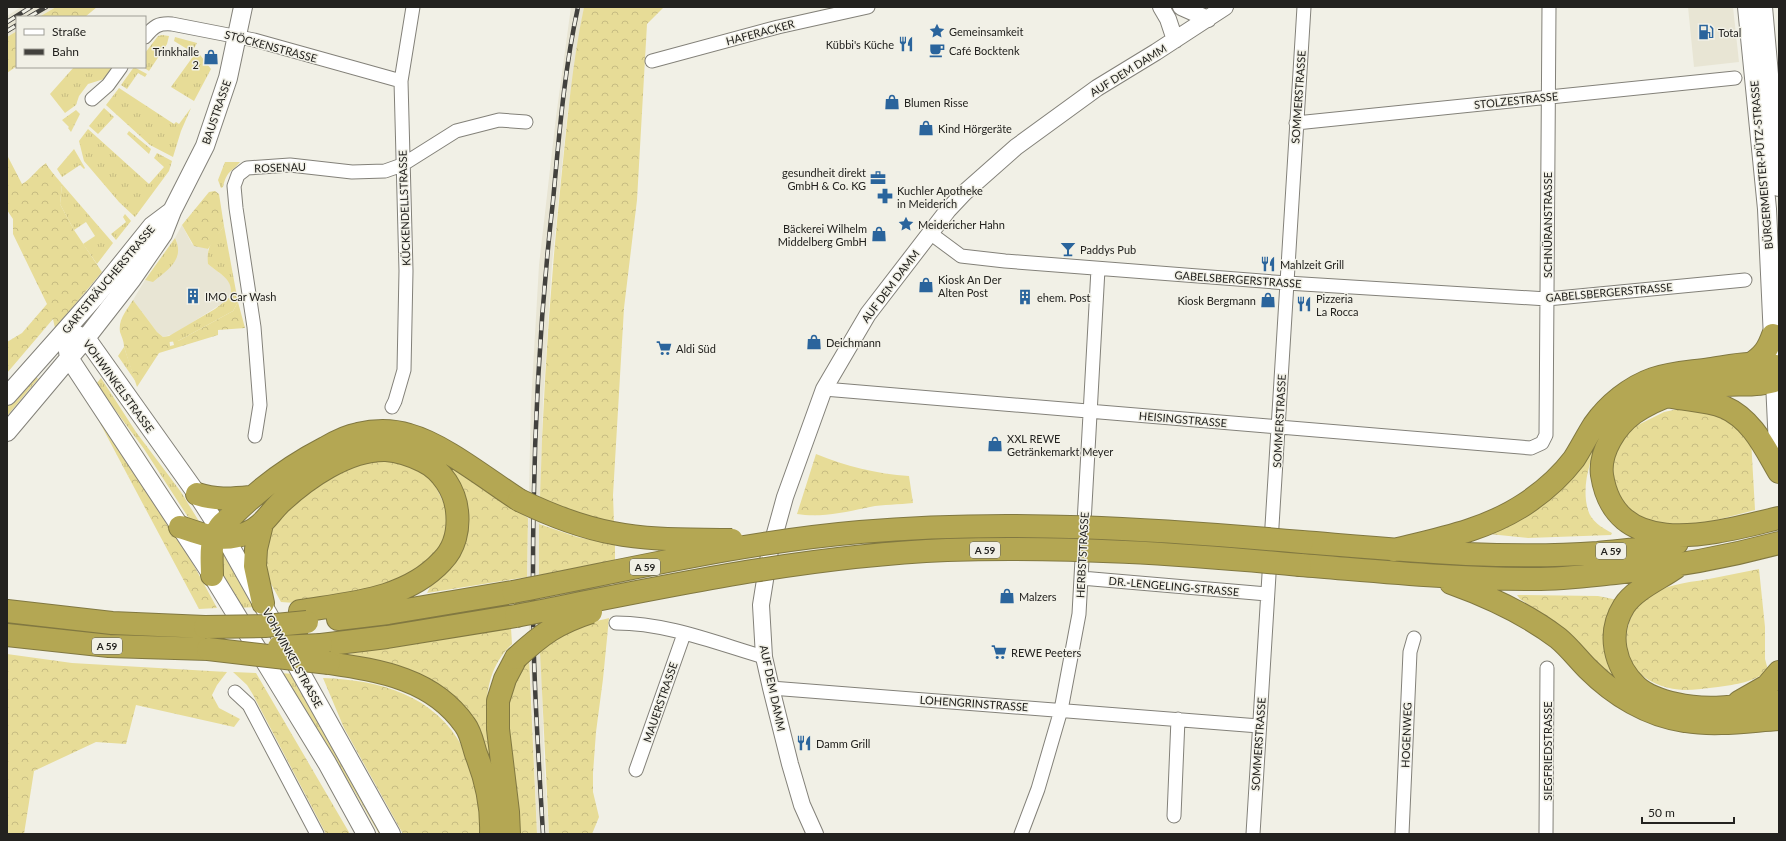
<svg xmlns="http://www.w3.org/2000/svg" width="1786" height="841" font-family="Lato,sans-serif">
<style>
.built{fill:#e8e5d4}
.grass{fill:url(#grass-tufts)}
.forest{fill:url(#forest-crowns)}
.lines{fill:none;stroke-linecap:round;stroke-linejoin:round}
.minor-casing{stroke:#838179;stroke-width:15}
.tertiary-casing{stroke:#838179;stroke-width:18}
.secondary-casing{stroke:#838179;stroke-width:20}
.motorway-casing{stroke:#817841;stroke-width:24}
.minor{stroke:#fff;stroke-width:13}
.tertiary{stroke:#fff;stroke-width:16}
.secondary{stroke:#fff;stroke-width:18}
.motorway{stroke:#b4a753;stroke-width:22}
.rail-casing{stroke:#42413d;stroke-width:4.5}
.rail{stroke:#f1f0e6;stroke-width:3;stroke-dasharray:9;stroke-linecap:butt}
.motorway-bridge-casing{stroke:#817841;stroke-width:24;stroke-linecap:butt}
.motorway-bridge{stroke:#b4a753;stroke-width:22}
.labels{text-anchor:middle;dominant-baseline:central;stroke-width:3;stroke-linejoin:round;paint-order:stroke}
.shield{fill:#f1f0e6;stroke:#61605b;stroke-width:1}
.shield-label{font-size:10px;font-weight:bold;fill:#23221f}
.poi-label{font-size:11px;fill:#23221f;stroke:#f1f0e6;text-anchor:start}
.street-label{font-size:11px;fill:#23221f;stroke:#f1f0e6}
</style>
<defs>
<pattern id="grass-tufts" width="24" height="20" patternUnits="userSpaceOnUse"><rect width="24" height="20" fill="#e7dc97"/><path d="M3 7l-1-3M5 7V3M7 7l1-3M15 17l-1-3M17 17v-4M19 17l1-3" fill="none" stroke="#c6bc82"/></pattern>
<pattern id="forest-crowns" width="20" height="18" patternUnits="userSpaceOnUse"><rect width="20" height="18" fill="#e7dc97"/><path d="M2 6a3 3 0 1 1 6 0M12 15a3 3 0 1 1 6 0" fill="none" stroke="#c6bc82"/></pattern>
</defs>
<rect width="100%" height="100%" fill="#f1f0e6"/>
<path class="built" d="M21,7H56L39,17H17V31L7,37V16Z
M571,7H584L567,117L552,264L543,401L539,575L544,761L549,834H537L527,577L531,403L539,265L556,117Z
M1688,7H1733L1739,62L1694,67Z
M182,225L192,244L208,249V264L226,278L231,285L232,292L226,301L174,334L163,337L157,332L133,300L145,280L150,281L177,242L175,238Z"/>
<path class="grass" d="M162,35L169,36L167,44L149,71L143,67H145V53L158,36Z
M175,37L197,43L192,52L174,41Z
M197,51L211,69L194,101L171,87Z
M74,67H112L104,79L88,84L79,96L76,105L65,113L50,94Z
M134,67L147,74L145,77L138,73L127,89L121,85Z
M119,88L174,124L176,122L179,124L191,108L181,131L173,157L150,145L106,105Z
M104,108L114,117L98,134L89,126Z
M76,110L80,114L71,132L68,128L69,127L62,120Z
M88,129L149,184L164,167L154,158L157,153L172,161L169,171L135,217L119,202L84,161L79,141Z
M129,131L151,149L149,154L127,134Z
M74,149L85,168L84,169L80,165L62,177L57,169Z
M225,162H240C231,173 227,170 223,187L221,188L218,180Z
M62,184L113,243L97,264L83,244L95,236L86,222L74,230L60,204Z
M125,214L131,221L116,240L111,234L126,222L123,217Z
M224,226L238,302L233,311L178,341L169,342V336L215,309L230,297C235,279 219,274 208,264C206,245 213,241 224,226Z
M175,238C185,259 169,269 153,282L145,280Z
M124,347L136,382L118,356Z
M34,374L38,379L7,416V406Z
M101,378L136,432L181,492L200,523H193L188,517L144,449L96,384Z
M86,396L135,471L128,476L91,406L84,398Z
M220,544L257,607L239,608L223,582Z
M279,673L295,674L383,834H379L356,794Z"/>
<path class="forest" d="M56,7H97L85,17H39Z
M584,7H664L647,24L637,200L624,308L613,495L614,523L578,513L540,498C543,392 550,287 561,181C567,123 572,64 584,7Z
M17,31V66L7,73V37Z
M7,155L22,184C31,179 37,169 46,163C47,167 59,180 62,184L60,204L74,230L102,272L55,328L53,319L7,373V342L22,333L47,304L13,234V219L7,210Z
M215,191L219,194L224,226L208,249L194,246L182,225L209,192Z
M133,300L157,332L163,337L169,336L170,346L174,345L173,341H178L233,311L238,302L245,328L218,330V335L159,353L137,387L124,347C124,341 122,338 120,332C118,319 127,310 133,300Z
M1683,408L1720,413L1751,439L1755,510L1682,529L1651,527L1615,500L1611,454L1632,428L1664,412Z
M1597,437L1600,438C1590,458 1581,487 1588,510C1591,521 1602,528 1612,533L1611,535L1528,538L1489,534Z
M816,454C845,466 877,474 909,476L913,503C899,505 883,504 870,507C846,512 820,518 797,514Z
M394,459L421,470L433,481L445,506L447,519L444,537L438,552L427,566L378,589L295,603L281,602L265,573V540L274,524L301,494L356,464Z
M441,463L450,467L528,518L527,577L427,593L430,587L439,578L458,552Z
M135,471L180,540L217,608L199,609L128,476Z
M539,524L577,537L615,545V560L539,575Z
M1759,569L1765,627V659L1768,670C1753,683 1737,684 1718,687C1707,688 1695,690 1684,690C1647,688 1616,664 1629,623C1633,611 1641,599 1653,593C1672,583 1694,582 1714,578C1729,575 1744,572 1759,569Z
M1517,595L1598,596L1618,600L1624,688L1550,619L1520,599Z
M609,618L603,679L596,732L593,773V792L599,817L592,834H549L540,651C559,632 584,624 609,618Z
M511,628L512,644C476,678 487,728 492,772L467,718L341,655Z
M7,654L72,663L227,672L217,685L212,695L219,708L240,719L234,727L136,705L126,744L96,742L34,771L24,834H7Z
M529,656L537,834H518L509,745V695Z
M233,672L256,673L350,834H326L252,693L247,685Z
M323,678C380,680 435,695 463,748C467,756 469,766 472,774C478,793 483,814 480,834H403L344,728Z"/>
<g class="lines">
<defs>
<path id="minor" d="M145,37C154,26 158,23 172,24L254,40L401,81
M652,61L778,27L868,7
M92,99L108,85L121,67
M1296,123L1735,78
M930,233L961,256L1005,261L1287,283L1547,299L1745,280
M824,389L1531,448L1542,443L1546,435L1549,7
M392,407L395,401L404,370L406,271L401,81L413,7
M255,436L260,405L254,327L236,208L234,186L238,175L247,168L290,165L352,172L385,171L402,165L456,131L499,120L526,122
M1081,578L1267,594
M616,623C667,623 716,643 764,657
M771,688L1259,726
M235,692L249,705L317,834
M636,770L684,634
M1174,816L1178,719
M1021,834L1038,789L1061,710L1079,614L1098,269
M1253,834L1304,7
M1402,834L1410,652L1414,638
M1546,834L1547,668"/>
<path id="tertiary" d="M1161,7L1168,19L1175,40
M1181,7L1208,19
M815,834L802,805L790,764L771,688L764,657L761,605L769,555L785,497L824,389L868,314L948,210L964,193L1016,147L1097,88L1156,52L1225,7"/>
<path id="secondary" d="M1747,7L1767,209L1779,468
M1763,7L1779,187
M65,331L86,338L197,494L226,539L391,834
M65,331L69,358L212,575L327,763L366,834
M7,396L94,298L152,226L172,211
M7,432L86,338L132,279L163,234L172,211L205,146L228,78L243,7"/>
<path id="motorway" d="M1751,364C1764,355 1768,349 1773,335
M1779,379C1764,386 1742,384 1725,385C1693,387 1660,395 1634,413C1616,426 1599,452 1602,475C1616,564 1719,532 1779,518
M1672,397C1688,400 1709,401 1724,407C1752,419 1765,448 1779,472
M197,494C215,500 231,499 250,497
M262,524L256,549L255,566L263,603
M180,527C203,535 223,543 247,533C262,527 269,514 280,503C307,478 348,449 386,450C400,451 411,455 423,461C442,470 455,491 457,511C459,529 455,548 442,561C406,600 350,603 300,611
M1302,542C1401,550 1499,560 1598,553C1624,550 1651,549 1677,543
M1394,550C1439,539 1486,530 1525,504C1543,492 1561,476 1574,459C1581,448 1587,436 1594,425C1608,405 1630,387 1653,379C1671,373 1691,372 1710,369C1732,366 1757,360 1779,367
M1300,565C1376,571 1452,579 1527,579C1557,580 1586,576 1615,573C1673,567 1723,558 1779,543
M1675,568C1659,579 1634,590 1624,606C1607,633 1614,666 1637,687C1647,696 1663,701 1676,704C1709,712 1745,705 1779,702
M212,575C212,561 209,541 219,528C222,523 228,519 232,516C260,488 290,466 325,448C335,442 346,436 358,434C375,430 393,430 409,435C443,444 488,480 519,500
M1451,583C1490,597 1525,613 1558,638C1569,647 1578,659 1588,669C1614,695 1648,716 1685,721C1716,726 1748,721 1779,719
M7,611L112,623L205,627
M338,619L388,613L513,592
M7,635L109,646L208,649
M321,645L387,637L516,616
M329,663C381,671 433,679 465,725C471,733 473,745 476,754C486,779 492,807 491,834
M1739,702L1767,686L1779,672
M509,834L508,812L498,729V701L505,679L516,658"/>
</defs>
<use href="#minor" class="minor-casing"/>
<use href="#tertiary" class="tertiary-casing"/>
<use href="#secondary" class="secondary-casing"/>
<use href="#motorway" class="motorway-casing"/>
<use href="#minor" class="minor"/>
<use href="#tertiary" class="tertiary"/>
<use href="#secondary" class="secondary"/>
<use href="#motorway" class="motorway"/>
<defs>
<path id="rail" d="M29,17L46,7
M7,22L31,7
M7,31L17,25
M543,834C538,747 532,659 533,572C533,448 539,324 553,201C559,137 564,71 578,7"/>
</defs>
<use href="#rail" class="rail-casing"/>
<use href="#rail" class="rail"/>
<defs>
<path id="motorway-bridge" d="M519,500C550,515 580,527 613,533C652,541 693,539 732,540
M513,592C628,570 743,542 860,532C1008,519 1155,529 1302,542
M516,616C658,588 802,556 947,550C1066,546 1183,554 1300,565
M205,627L265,626L307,622
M279,647L321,645
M208,649L329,663
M516,658C542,634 557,623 591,612"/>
</defs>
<use href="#motorway-bridge" class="motorway-bridge-casing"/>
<use href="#motorway-bridge" class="motorway-bridge"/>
</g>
<defs>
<symbol id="sight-bare" viewBox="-9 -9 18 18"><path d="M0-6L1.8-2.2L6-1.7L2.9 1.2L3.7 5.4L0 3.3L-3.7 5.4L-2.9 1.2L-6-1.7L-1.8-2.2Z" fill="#2a649c" stroke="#f1f0e6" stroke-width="2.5" paint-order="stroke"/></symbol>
<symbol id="fuel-bare" viewBox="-9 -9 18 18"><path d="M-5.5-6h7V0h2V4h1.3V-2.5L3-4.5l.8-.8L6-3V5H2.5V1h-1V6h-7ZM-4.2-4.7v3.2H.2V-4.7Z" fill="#2a649c" stroke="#f1f0e6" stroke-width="2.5" paint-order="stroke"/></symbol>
<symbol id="restaurant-bare" viewBox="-9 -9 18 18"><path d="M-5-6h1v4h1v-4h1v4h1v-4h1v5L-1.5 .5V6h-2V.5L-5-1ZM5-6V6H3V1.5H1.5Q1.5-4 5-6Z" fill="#2a649c" stroke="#f1f0e6" stroke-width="2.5" paint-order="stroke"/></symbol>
<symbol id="cafe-bare" viewBox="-9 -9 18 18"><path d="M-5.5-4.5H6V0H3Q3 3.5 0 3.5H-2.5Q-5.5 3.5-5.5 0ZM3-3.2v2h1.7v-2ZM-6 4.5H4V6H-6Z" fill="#2a649c" stroke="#f1f0e6" stroke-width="2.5" paint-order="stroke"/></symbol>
<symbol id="shop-bare" viewBox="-9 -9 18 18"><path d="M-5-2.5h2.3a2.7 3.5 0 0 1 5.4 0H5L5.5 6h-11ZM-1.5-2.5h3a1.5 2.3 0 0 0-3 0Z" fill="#2a649c" stroke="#f1f0e6" stroke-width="2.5" paint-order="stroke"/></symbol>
<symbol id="office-bare" viewBox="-9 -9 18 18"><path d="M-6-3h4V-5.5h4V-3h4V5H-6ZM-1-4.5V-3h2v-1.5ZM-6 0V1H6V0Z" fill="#2a649c" stroke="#f1f0e6" stroke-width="2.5" paint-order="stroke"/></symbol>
<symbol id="pharmacy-bare" viewBox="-9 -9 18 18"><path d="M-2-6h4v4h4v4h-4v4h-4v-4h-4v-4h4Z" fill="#2a649c" stroke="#f1f0e6" stroke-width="2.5" paint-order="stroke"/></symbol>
<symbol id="bar-bare" viewBox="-9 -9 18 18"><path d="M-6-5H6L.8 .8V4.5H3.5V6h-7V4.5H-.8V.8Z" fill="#2a649c" stroke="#f1f0e6" stroke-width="2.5" paint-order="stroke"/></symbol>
<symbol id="building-bare" viewBox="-9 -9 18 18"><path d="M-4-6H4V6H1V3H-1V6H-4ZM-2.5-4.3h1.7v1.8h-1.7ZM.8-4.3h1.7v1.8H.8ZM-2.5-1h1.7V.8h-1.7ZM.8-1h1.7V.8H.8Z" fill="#2a649c" stroke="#f1f0e6" stroke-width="2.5" paint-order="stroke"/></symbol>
<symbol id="supermarket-bare" viewBox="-9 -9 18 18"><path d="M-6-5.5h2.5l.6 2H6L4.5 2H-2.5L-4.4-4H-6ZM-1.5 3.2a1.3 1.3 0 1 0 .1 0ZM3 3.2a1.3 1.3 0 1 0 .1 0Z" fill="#2a649c" stroke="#f1f0e6" stroke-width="2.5" paint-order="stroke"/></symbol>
</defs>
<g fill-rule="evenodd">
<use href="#sight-bare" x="926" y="20" width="22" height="22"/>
<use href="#fuel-bare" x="1695" y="21" width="22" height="22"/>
<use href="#restaurant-bare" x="895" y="33" width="22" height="22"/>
<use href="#cafe-bare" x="926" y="39" width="22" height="22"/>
<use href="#shop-bare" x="200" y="46" width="22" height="22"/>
<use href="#shop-bare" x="881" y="91" width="22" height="22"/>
<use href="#shop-bare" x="915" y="117" width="22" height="22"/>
<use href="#office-bare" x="867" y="167" width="22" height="22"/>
<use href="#pharmacy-bare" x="874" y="185" width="22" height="22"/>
<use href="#sight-bare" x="895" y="213" width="22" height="22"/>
<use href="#shop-bare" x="868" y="223" width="22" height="22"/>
<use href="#bar-bare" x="1057" y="238" width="22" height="22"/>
<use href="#restaurant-bare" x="1257" y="253" width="22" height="22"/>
<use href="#shop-bare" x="915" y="274" width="22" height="22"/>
<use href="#building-bare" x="182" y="285" width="22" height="22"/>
<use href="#building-bare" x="1014" y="286" width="22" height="22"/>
<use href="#shop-bare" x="1257" y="289" width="22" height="22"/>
<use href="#restaurant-bare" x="1293" y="293" width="22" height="22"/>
<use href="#shop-bare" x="803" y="331" width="22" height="22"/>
<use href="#supermarket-bare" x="653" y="337" width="22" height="22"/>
<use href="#shop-bare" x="984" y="433" width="22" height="22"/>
<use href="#shop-bare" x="996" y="585" width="22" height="22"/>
<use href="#supermarket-bare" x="988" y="641" width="22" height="22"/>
<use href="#restaurant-bare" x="793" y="732" width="22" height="22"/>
</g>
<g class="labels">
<g class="shield">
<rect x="970" y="542" width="30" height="16" rx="3"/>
<rect x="1596" y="543" width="30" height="16" rx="3"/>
<rect x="630" y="559" width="30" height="16" rx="3"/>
<rect x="92" y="638" width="30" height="16" rx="3"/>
</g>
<g class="shield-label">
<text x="985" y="550">A 59</text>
<text x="1611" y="551">A 59</text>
<text x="645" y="567">A 59</text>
<text x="107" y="646">A 59</text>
</g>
<g class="poi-label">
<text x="949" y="31">Gemeinsamkeit</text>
<text x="1718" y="32">Total</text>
<text x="894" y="44" text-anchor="end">Kübbi's Küche</text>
<text x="949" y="50">Café Bocktenk</text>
<text x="199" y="51" text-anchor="end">Trinkhalle<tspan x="199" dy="13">2</tspan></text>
<text x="904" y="102">Blumen Risse</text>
<text x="938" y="128">Kind Hörgeräte</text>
<text x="866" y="172" text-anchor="end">gesundheit direkt<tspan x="866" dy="13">GmbH &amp; Co. KG</tspan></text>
<text x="897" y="190">Kuchler Apotheke<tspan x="897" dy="13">in Meiderich</tspan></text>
<text x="918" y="224">Meidericher Hahn</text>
<text x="867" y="228" text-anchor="end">Bäckerei Wilhelm<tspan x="867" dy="13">Middelberg GmbH</tspan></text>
<text x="1080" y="249">Paddys Pub</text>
<text x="1280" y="264">Mahlzeit Grill</text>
<text x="938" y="279">Kiosk An Der<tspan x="938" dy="13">Alten Post</tspan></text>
<text x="205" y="296">IMO Car Wash</text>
<text x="1037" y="297">ehem. Post</text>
<text x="1316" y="298">Pizzeria<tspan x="1316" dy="13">La Rocca</tspan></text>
<text x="1256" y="300" text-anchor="end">Kiosk Bergmann</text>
<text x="826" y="342">Deichmann</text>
<text x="676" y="348">Aldi Süd</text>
<text x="1007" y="438">XXL REWE<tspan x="1007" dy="13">Getränkemarkt Meyer</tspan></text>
<text x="1019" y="596">Malzers</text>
<text x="1011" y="652">REWE Peeters</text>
<text x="816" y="743">Damm Grill</text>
</g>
<g class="street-label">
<text transform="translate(760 32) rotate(-15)">HAFERACKER</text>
<text transform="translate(271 46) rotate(15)">STÖCKENSTRASSE</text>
<text transform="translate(1128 70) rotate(-32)">AUF DEM DAMM</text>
<text transform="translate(1298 97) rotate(-86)">SOMMERSTRASSE</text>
<text transform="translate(1516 100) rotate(-6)">STOLZESTRASSE</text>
<text transform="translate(216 112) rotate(-71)">BAUSTRASSE</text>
<text transform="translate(1761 165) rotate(-95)">BÜRGERMEISTER-PÜTZ-STRASSE</text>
<text transform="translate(280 167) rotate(-2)">ROSENAU</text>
<text transform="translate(404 208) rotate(-92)">KÜCKENDELLSTRASSE</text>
<text transform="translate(1547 225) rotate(-90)">SCHNÜRANSTRASSE</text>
<text transform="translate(108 279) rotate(-50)">GARTSTRÄUCHERSTRASSE</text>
<text transform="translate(1238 279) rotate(4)">GABELSBERGERSTRASSE</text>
<text transform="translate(890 286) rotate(-53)">AUF DEM DAMM</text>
<text transform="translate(1609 292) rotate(-5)">GABELSBERGERSTRASSE</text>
<text transform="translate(119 386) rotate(54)">VOHWINKELSTRASSE</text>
<text transform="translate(1183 419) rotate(5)">HEISINGSTRASSE</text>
<text transform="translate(1279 421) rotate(-87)">SOMMERSTRASSE</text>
<text transform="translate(1082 555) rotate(-87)">HERBSTSTRASSE</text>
<text transform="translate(1174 586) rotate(5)">DR.-LENGELING-STRASSE</text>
<text transform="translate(293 658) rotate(61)">VOHWINKELSTRASSE</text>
<text transform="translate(773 688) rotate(78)">AUF DEM DAMM</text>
<text transform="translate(660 702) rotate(-71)">MAUERSTRASSE</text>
<text transform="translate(974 703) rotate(4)">LOHENGRINSTRASSE</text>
<text transform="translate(1406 735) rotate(-88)">HOGENWEG</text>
<text transform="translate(1258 744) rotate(-86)">SOMMERSTRASSE</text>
<text transform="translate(1547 751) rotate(-90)">SIEGFRIEDSTRASSE</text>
</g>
</g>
<rect width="1786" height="841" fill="none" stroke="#23221f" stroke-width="16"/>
<rect x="16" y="16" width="130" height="52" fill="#f1f0e6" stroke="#9f9e96"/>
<rect x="24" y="29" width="20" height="6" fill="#ffffff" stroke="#9f9e96"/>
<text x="52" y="36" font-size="12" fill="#23221f">Straße</text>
<rect x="24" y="49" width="20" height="6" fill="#42413d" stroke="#9f9e96"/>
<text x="52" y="56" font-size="12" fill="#23221f">Bahn</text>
<path d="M1642 817v6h92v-6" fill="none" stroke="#23221f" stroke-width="2"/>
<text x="1648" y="817" font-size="12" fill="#23221f" stroke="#f1f0e6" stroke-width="3" paint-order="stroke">50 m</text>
</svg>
